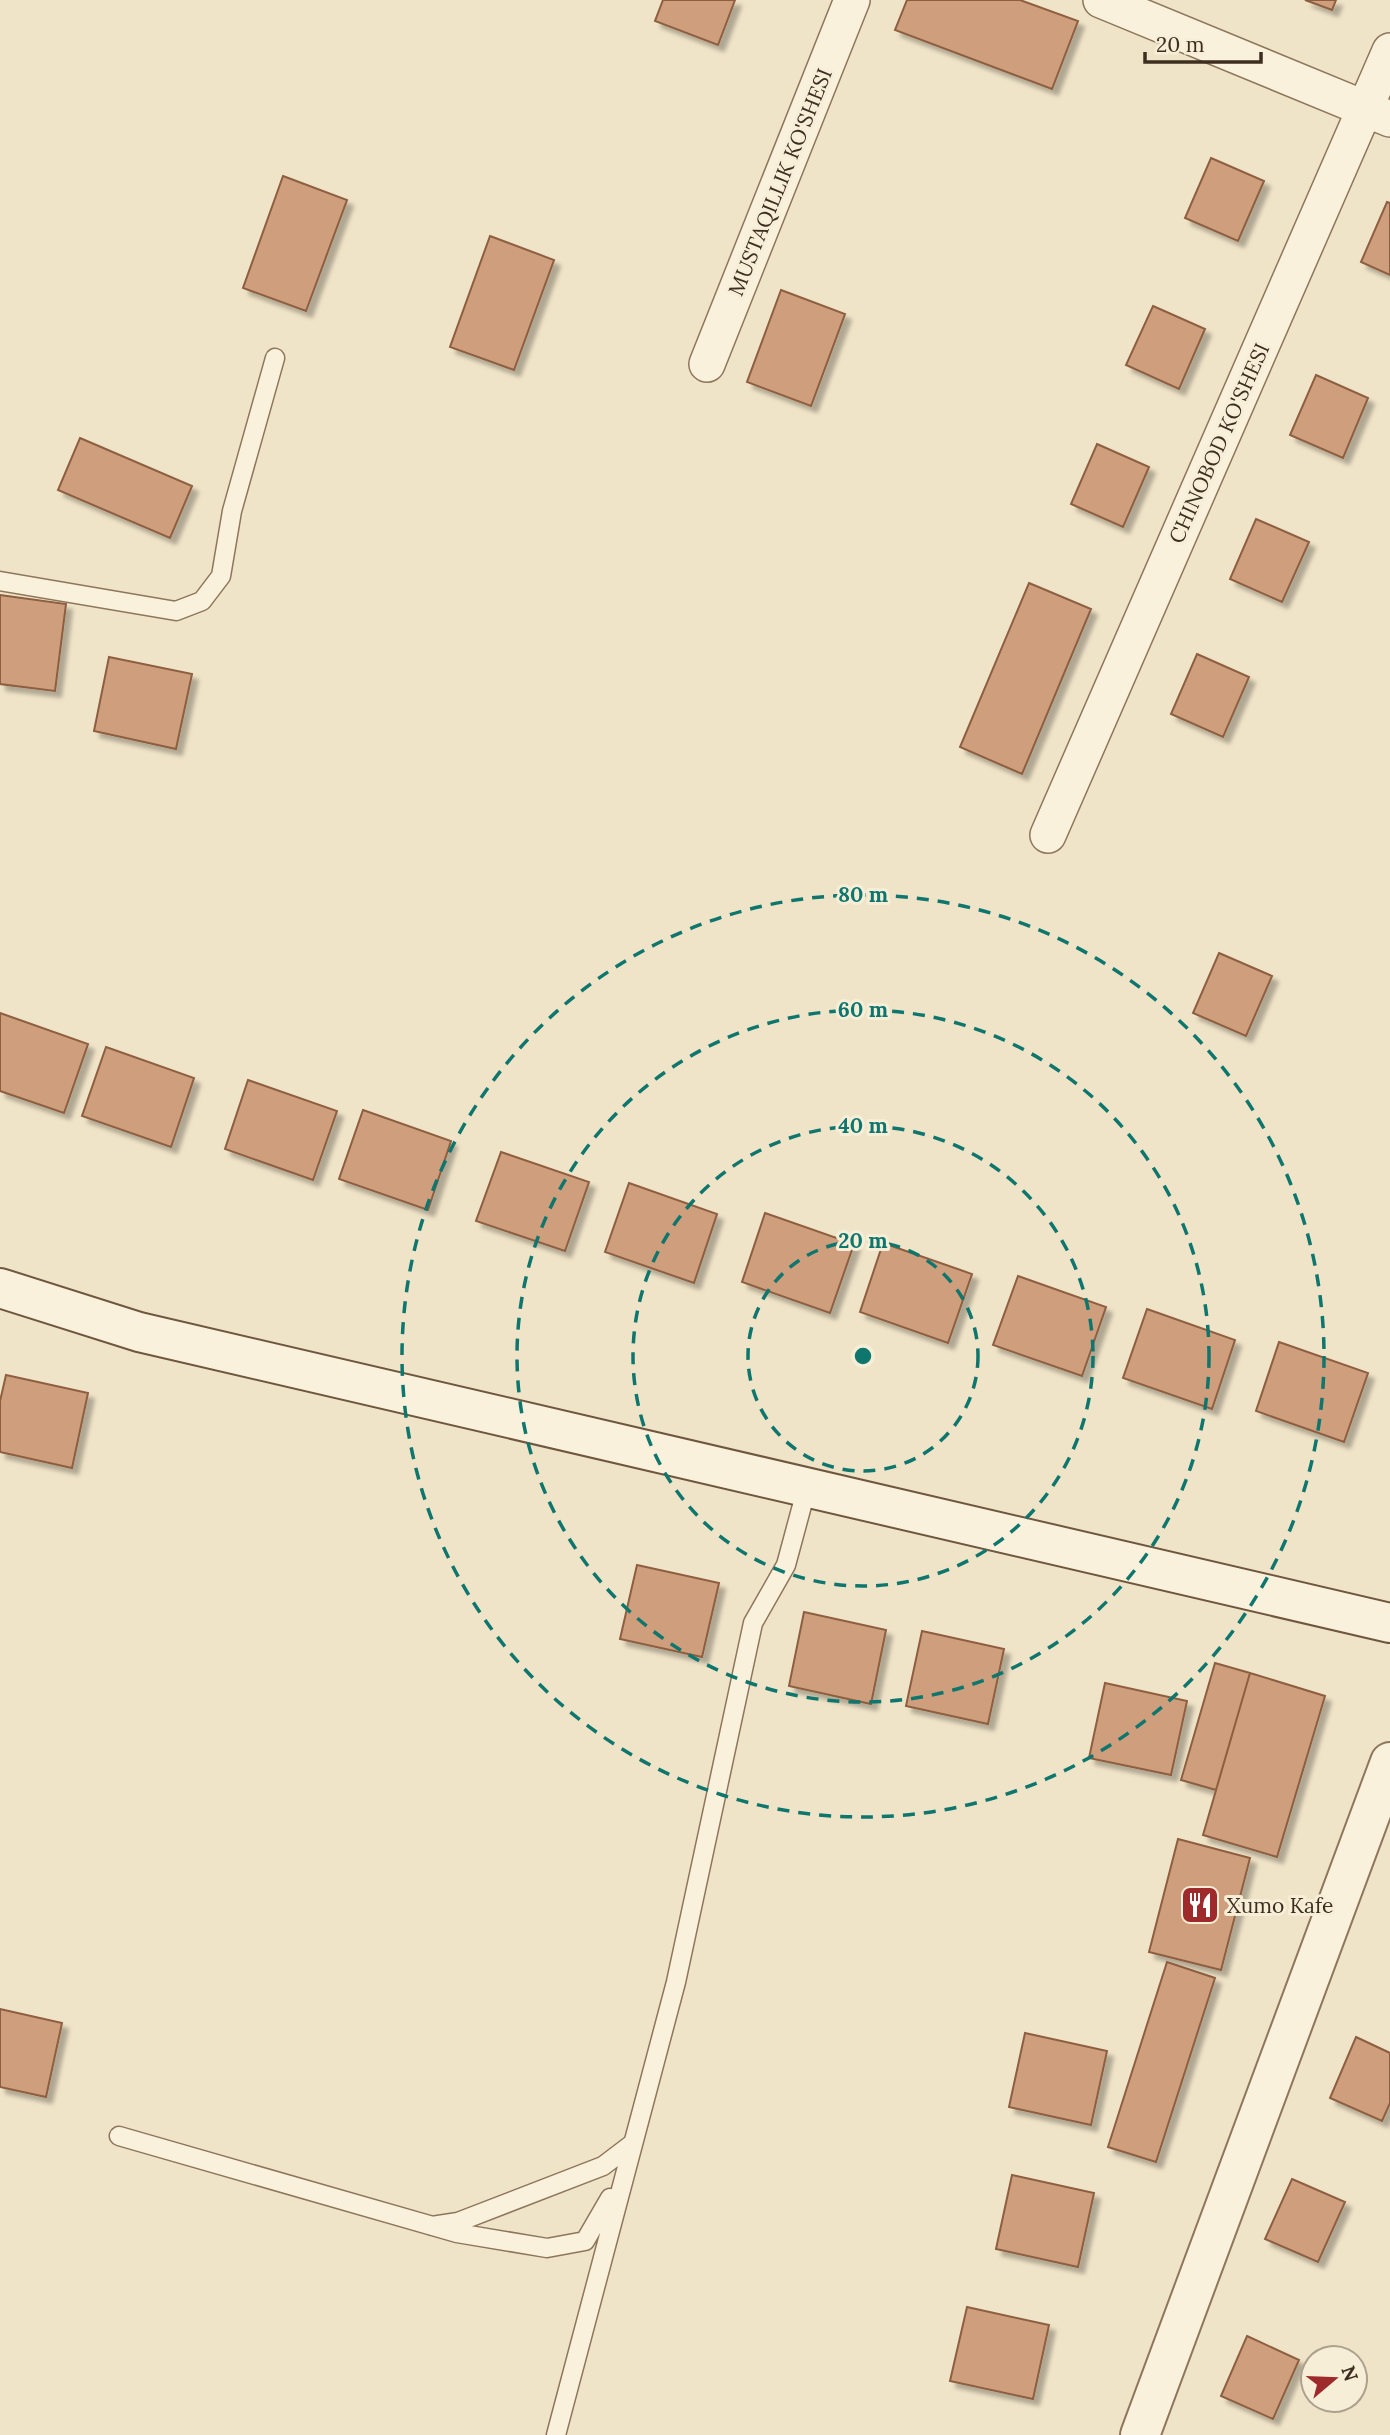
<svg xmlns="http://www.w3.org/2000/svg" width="1390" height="2435" font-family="Lora,serif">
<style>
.building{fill:#cf9f7d;stroke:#8d5f41;stroke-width:2;filter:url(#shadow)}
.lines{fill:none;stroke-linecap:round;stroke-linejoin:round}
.service-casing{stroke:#8d765c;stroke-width:21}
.minor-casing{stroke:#8d765c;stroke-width:38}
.tertiary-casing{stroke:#8d765c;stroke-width:42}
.secondary-casing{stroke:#6f573f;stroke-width:42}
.service{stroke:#faf1dc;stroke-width:18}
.minor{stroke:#faf1dc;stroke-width:35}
.tertiary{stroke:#faf1dc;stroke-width:38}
.secondary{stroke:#faf1dc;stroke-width:38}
.ring{fill:none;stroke:#0f766e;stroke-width:3.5;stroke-dasharray:12 9}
.labels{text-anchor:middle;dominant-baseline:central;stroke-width:6;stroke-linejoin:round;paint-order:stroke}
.street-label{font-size:21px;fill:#3d2e20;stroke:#f7eed8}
.poi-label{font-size:21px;fill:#3d2e20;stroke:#f7eed8;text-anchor:start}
.centre{fill:#0f766e;stroke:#f7eed8;stroke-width:3.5}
.ring-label{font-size:21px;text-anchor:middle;font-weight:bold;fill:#0f766e;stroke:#f7eed8;stroke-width:6;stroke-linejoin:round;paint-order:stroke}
</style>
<defs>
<filter id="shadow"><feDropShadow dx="6" dy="6" stdDeviation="2" flood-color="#0004"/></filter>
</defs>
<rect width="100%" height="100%" fill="#f0e4c8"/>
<path class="building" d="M663,0H735L718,45L655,21Z
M907,0H1020L1078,21L1052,89L895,30Z
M1305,0H1336L1332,10Z
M1211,158L1264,181L1238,241L1185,218Z
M283,176L347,200L306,311L243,288Z
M1387,202L1390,203V275L1361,262Z
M490,236L554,260L514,370L450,347Z
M781,290L845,314L811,406L747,382Z
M1153,306L1205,329L1179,389L1126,365Z
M1316,375L1368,398L1343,458L1290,435Z
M80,438L192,486L170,538L58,490Z
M1097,444L1149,467L1123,527L1071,504Z
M1256,519L1309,542L1282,602L1230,579Z
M1029,583L1091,609L1022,774L960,747Z
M0,595L66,604L55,691L0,684Z
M1197,654L1249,677L1223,737L1171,714Z
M109,657L192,674L176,749L94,731Z
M1219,953L1272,976L1246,1036L1193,1013Z
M0,1013L88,1044L64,1113L0,1091Z
M106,1047L194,1078L171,1147L82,1116Z
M248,1080L337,1111L313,1180L225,1149Z
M363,1110L451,1141L428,1210L339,1179Z
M501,1152L589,1182L565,1251L476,1221Z
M629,1183L717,1214L694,1283L605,1252Z
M765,1213L854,1244L830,1313L742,1282Z
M883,1243L972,1274L948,1343L860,1312Z
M1018,1276L1106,1307L1082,1376L993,1345Z
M1147,1309L1235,1340L1212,1409L1123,1378Z
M1279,1342L1368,1373L1344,1442L1256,1411Z
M6,1375L88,1393L72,1468L0,1452V1401Z
M637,1565L719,1583L702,1657L620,1639Z
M804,1612L886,1630L871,1704L789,1686Z
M922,1631L1004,1649L988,1724L906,1706Z
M1215,1663L1250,1673L1216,1790L1181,1780Z
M1250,1673L1325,1696L1277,1857L1203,1835Z
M1105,1683L1187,1701L1171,1775L1089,1758Z
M1178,1839L1250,1858L1221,1970L1149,1952Z
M1167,1962L1215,1978L1156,2162L1108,2147Z
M0,2009L62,2023L46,2097L0,2087Z
M1025,2033L1107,2051L1091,2125L1009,2107Z
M1356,2037L1390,2053V2103L1382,2121L1330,2098Z
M1012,2175L1094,2193L1078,2267L996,2249Z
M1292,2179L1345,2202L1318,2262L1265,2239Z
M967,2307L1049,2325L1033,2399L950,2381Z
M1247,2336L1299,2360L1273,2419L1221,2396Z"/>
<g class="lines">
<defs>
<path id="service" d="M0,581L176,611L202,601L221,576L232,511L275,358
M119,2136L457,2233L547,2248L585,2241L610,2198
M432,2226L458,2222L603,2166L632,2144L631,2146
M556,2435L676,1982L753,1623L786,1565L807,1487"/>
<path id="minor" d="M1101,0L1390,119
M707,364L852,0
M1048,835L1390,51"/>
<path id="tertiary" d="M1140,2435L1390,1762"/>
<path id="secondary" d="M0,1288L139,1332L1390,1623"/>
</defs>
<use href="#service" class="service-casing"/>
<use href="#minor" class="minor-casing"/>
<use href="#tertiary" class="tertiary-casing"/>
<use href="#secondary" class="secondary-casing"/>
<use href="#service" class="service"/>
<use href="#minor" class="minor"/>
<use href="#tertiary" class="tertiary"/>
<use href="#secondary" class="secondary"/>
</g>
<g class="ring">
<circle cx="863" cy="1356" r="115"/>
<circle cx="863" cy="1356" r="230"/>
<circle cx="863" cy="1356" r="346"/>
<circle cx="863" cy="1356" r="461"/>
</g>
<defs>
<symbol id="restaurant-square" viewBox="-11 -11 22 22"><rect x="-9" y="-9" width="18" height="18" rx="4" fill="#9e2a2b" stroke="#f7eed8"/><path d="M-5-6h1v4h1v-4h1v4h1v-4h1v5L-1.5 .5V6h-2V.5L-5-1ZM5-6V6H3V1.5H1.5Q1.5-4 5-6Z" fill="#fff"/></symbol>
</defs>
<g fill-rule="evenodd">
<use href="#restaurant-square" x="1178" y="1883" width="44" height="44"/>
</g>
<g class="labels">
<g class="street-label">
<text transform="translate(780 182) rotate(-68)">MUSTAQILLIK KO'SHESI</text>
<text transform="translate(1219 443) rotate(-66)">CHINOBOD KO'SHESI</text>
</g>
<g class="poi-label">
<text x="1227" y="1905">Xumo Kafe</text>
</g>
</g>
<circle cx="863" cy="1356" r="10" class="centre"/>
<g class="ring-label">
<text x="863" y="902">80 m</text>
<text x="863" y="1017">60 m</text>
<text x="863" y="1133">40 m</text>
<text x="863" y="1248">20 m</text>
</g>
<g transform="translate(1334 2379) rotate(71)"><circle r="33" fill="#f7eed8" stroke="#ada18e" stroke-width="2"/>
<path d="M0-5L12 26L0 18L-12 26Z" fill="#9e2a2b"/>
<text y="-10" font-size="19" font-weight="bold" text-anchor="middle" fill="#3d2e20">N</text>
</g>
<path d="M1145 52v10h116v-10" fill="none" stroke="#3d2e20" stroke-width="3.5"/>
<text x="1156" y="52" font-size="21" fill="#3d2e20" stroke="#f7eed8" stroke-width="5" paint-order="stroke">20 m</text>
</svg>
